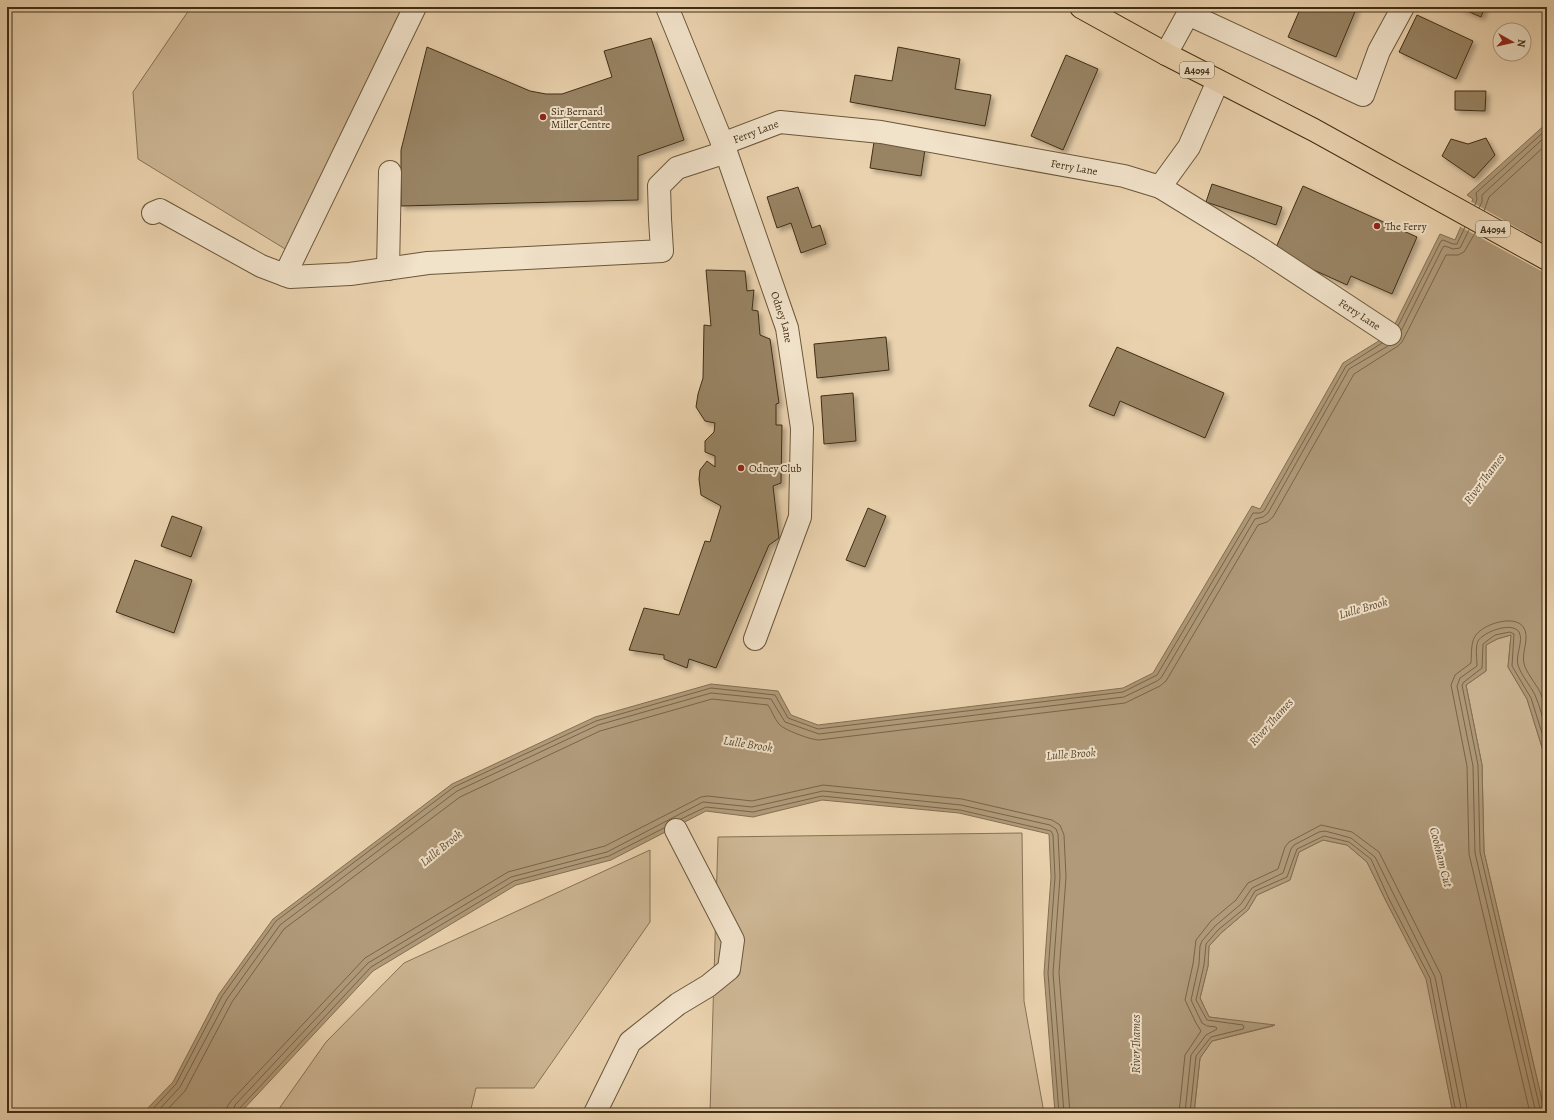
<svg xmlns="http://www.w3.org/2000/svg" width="1554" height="1120" font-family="Alegreya,serif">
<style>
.green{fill:#cdb694;stroke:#867254}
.water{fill:#b09a7a;stroke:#836f51}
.pier{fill:#ead2ae}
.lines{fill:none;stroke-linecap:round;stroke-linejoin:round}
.shore{stroke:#786447;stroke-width:1}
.building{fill:#988364;stroke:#402e14;filter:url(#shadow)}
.minor-casing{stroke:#6a573a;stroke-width:24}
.major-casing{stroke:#402e14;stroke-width:24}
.minor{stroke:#f1e2ca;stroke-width:22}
.major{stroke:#ead2ae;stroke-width:22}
.poi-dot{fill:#8f2418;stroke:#f1e2ca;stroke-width:1.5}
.labels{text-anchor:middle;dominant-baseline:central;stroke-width:4;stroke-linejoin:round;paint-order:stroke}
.shield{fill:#f1e2ca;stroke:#75644b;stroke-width:1}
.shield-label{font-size:10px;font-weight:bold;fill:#402e14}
.poi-label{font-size:11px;fill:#402e14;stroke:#f1e2ca;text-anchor:start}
.street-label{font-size:11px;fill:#402e14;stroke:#f1e2ca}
.water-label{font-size:12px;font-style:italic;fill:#5c492e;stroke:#f1e2ca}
</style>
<defs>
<filter id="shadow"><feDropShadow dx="3.5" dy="3.5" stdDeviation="2" flood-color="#0004"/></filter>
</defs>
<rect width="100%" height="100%" fill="#ead2ae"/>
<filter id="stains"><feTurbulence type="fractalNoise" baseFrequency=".005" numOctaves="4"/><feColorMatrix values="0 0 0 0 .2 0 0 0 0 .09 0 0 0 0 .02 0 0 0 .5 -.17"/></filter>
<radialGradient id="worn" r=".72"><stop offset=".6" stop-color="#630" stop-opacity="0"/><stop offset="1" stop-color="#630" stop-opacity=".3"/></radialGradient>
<path class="green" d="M191,7H415L295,255L138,159L133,92Z
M1511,635L1508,667L1527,699L1545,757L1547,781V1113H1545L1484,852L1482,765L1466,685L1486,671V645L1497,639Z
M1022,833L1024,1001L1044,1113H710L718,837Z
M1323,840L1347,845L1367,862L1386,901L1427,979L1453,1113H1194L1200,1058L1212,1041L1273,1026L1209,1017L1200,998L1208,966L1209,946L1221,933L1248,910L1257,895L1290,880L1299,852Z
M650,850V922L534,1088H476L470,1113H276L326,1042L404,963Z"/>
<path class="water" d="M1547,123V780L1545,757L1527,699L1508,667L1511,635L1497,639L1486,645V671L1466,685L1482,765L1484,852L1545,1113H1453L1426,979L1386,901L1367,862L1347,845L1323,840L1299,852L1290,880L1257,895L1248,910L1221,933L1209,946L1208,966L1200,998L1209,1017L1275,1025L1212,1041L1200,1058L1194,1113H1055L1044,973L1051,877L1049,834L959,813L822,800L753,817L706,811L611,860L516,885L373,971L240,1113H143L173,1082L219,994L273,919L452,784L595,717L711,684L778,691L791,715L818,725L1123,688L1153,673L1252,506L1260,509L1343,363L1390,334L1440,234L1455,240L1473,199L1467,195Z"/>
<path class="pier" d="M1470,201L1547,245V274L1459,226Z"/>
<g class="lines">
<path class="shore" d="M1475,205L1477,199L1476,193L1547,129
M1479,208L1482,202V195L1547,135
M1484,211L1489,197L1547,144
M1398,326L1441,241L1443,240L1453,244H1457L1465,227
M1401,331L1443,247L1445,246L1453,249L1460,248L1469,230
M681,819L706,807L753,812L822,796L960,810L1051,831L1053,835L1055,877L1048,973L1059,1113
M149,1113L176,1084L222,996L276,921L454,787L596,721L711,688L775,695L788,718L818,729L1123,692L1157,675L1253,513H1260L1264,511L1346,366L1382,343
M156,1113L180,1087L227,999L280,925L457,791L598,725L711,693L771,699L785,722L819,734L1124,697L1157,681L1161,678L1255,519L1263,517L1268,513L1349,369L1388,346
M164,1113L185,1091L232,1002L284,929L460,797L600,731L712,699L768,705C772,711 774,718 779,724C784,730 811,740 819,740L1125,703L1160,686L1166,681L1258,525L1267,522L1273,517L1354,374L1398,346L1402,342L1446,255H1458L1464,252L1475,233
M226,1113L227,1107L231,1101L365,958L508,872L605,846L701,797L708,796L752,801L823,785L962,799L1052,820L1060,825L1064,835L1066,877L1059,973L1070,1113
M232,1113L235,1105L368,963L511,877L607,852L703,802L752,807L823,791L961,805L1050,825L1056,829L1058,834L1060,877L1053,973L1064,1113
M237,1113L239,1109L371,967L514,881L609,856L664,828
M1179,1113L1185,1055L1201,1031L1196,1023L1185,1000L1193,964L1196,940L1211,921L1236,900L1248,883L1278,869L1285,847L1289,842L1321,825L1352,832L1379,852L1441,975L1468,1113
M1185,1113L1191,1055L1206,1035L1217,1029L1216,1027L1207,1026L1202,1023L1191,1000L1199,964L1200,946L1202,941L1215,926L1241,904L1252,888L1283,873L1291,849L1294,845L1319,832L1325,831L1351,838L1375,857L1435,977L1462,1113
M1190,1113L1196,1056L1211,1037L1243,1029L1244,1027L1243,1025L1207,1020L1196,1000L1204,965L1206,944L1218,930L1245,908L1255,891L1287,877L1297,849L1324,836L1349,842L1371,859L1389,899L1430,978L1456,1113
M1530,1113L1469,854L1467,766L1451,685L1455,675L1471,663C1472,643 1470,634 1490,625C1504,619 1527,617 1526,638C1526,646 1522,655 1524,663C1525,671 1536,684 1540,692C1543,699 1545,706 1547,713
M1536,1113L1475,853L1473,766L1457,686L1460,678L1477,666C1477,658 1475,648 1478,641C1483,632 1512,621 1519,632C1524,641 1515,655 1518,665C1521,675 1530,685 1535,695C1540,706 1543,720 1547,733
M1541,1113L1480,852L1478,765L1462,685L1464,682L1482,668L1483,644L1495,635L1510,632L1514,634L1512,666L1531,698L1547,749"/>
</g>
<path class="building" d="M1301,7H1357L1336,57L1288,37Z
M1458,7H1485L1481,17Z
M1417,15L1473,41L1456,79L1399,52Z
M651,38L684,140L638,156V200L401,206V150L427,47L530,91L546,94H562L612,77L604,51Z
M898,47L960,59L955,89L991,95L985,126L850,102L855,75L892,81Z
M1066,55L1098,69L1063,150L1031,136Z
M1455,91H1486L1485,111L1455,110Z
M1486,138L1495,155L1474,178L1442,156L1451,139L1468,144Z
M874,142L925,149L921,176L870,168Z
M1212,184L1282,207L1276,225L1206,202Z
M1303,186L1417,237L1392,294L1351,276L1347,285L1274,252Z
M798,187L812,228L820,225L826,244L801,253L791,223L777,228L767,197Z
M706,270L745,271L747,291L754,290L752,310L758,311L760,335L770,339L779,403L776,404V425H782L781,483L773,486L779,538L769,545L716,668L689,659L687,668L664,659V655L629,650L644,608L679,615L705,541L710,542L721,506L701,495L699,479L700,470L707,461L715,467V456L705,452V441L714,432L715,423L705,421L696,407L698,394L703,378L704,325L711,326Z
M886,337L889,370L817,378L814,344Z
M1117,347L1224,393L1205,438L1120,401L1114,416L1089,406Z
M853,393L856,441L824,444L821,396Z
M868,508L886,516L865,567L846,560Z
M172,516L202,527L191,557L161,546Z
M135,560L192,580L174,633L116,612Z"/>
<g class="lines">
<defs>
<g id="minor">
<path id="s1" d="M667,7L726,152L787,328L802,428L800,517L755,639"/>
<path d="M1166,54L1188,14L1363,95L1379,51L1403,7"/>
<path id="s2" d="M722,144L780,122L881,132L1124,176L1160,187L1261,249L1390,334"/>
<path d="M1160,187L1189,147L1218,81"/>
<path d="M153,213L160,210L261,266L290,277L350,274L428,263L662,251L660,219L659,186L677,168L726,152"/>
<path d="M388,269L390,172"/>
<path d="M285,275L415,7"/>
<path d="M595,1113L630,1042L678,1004L708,986L729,969L733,940L676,830"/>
</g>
<path id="major" d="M1081,7L1166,54L1314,130L1547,259"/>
</defs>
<use href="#minor" class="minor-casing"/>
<use href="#major" class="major-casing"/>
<use href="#minor" class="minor"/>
<use href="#major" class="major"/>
</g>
<g class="poi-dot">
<circle cx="543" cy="117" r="4"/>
<circle cx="1377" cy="226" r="4"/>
<circle cx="741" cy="468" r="4"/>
</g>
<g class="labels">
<g class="shield">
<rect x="1180" y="62" width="34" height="16" rx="3"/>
<rect x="1476" y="221" width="34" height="16" rx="3"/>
</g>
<g class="shield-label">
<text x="1197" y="70">A4094</text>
<text x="1493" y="229">A4094</text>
</g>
<g class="poi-label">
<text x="551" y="111">Sir Bernard<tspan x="551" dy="13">Miller Centre</tspan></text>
<text x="1385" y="226">The Ferry</text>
<text x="749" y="468">Odney Club</text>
</g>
<g class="street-label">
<text stroke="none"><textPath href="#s2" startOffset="36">Ferry Lane</textPath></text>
<text stroke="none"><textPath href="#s2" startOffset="360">Ferry Lane</textPath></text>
<text stroke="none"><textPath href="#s2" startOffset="685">Ferry Lane</textPath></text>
<text stroke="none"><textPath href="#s1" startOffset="331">Odney Lane</textPath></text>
</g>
<g class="water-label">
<text transform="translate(1484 479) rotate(-53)">River Thames</text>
<text transform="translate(1363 608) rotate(-16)">Lulle Brook</text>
<text transform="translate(1271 722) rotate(-48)">River Thames</text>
<text transform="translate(748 744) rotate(9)">Lulle Brook</text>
<text transform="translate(1071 754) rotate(-4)">Lulle Brook</text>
<text transform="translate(441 848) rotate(-39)">Lulle Brook</text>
<text transform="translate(1441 857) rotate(76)">Cookham Cut</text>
<text transform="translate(1136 1044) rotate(-90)">River Thames</text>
</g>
</g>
<rect width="1554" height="1120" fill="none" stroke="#ead2ae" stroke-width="24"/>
<rect x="8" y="8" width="1538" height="1104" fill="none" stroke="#402e14" stroke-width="2"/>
<rect x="12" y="12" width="1530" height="1096" fill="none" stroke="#402e14"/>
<g transform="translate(1512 42) rotate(98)"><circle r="19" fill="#f1e2ca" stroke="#aa9a81"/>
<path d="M0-3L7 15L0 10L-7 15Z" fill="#8f2418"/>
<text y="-6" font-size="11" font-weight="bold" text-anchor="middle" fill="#402e14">N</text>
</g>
<rect width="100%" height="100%" filter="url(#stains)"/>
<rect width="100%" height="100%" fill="url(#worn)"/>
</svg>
